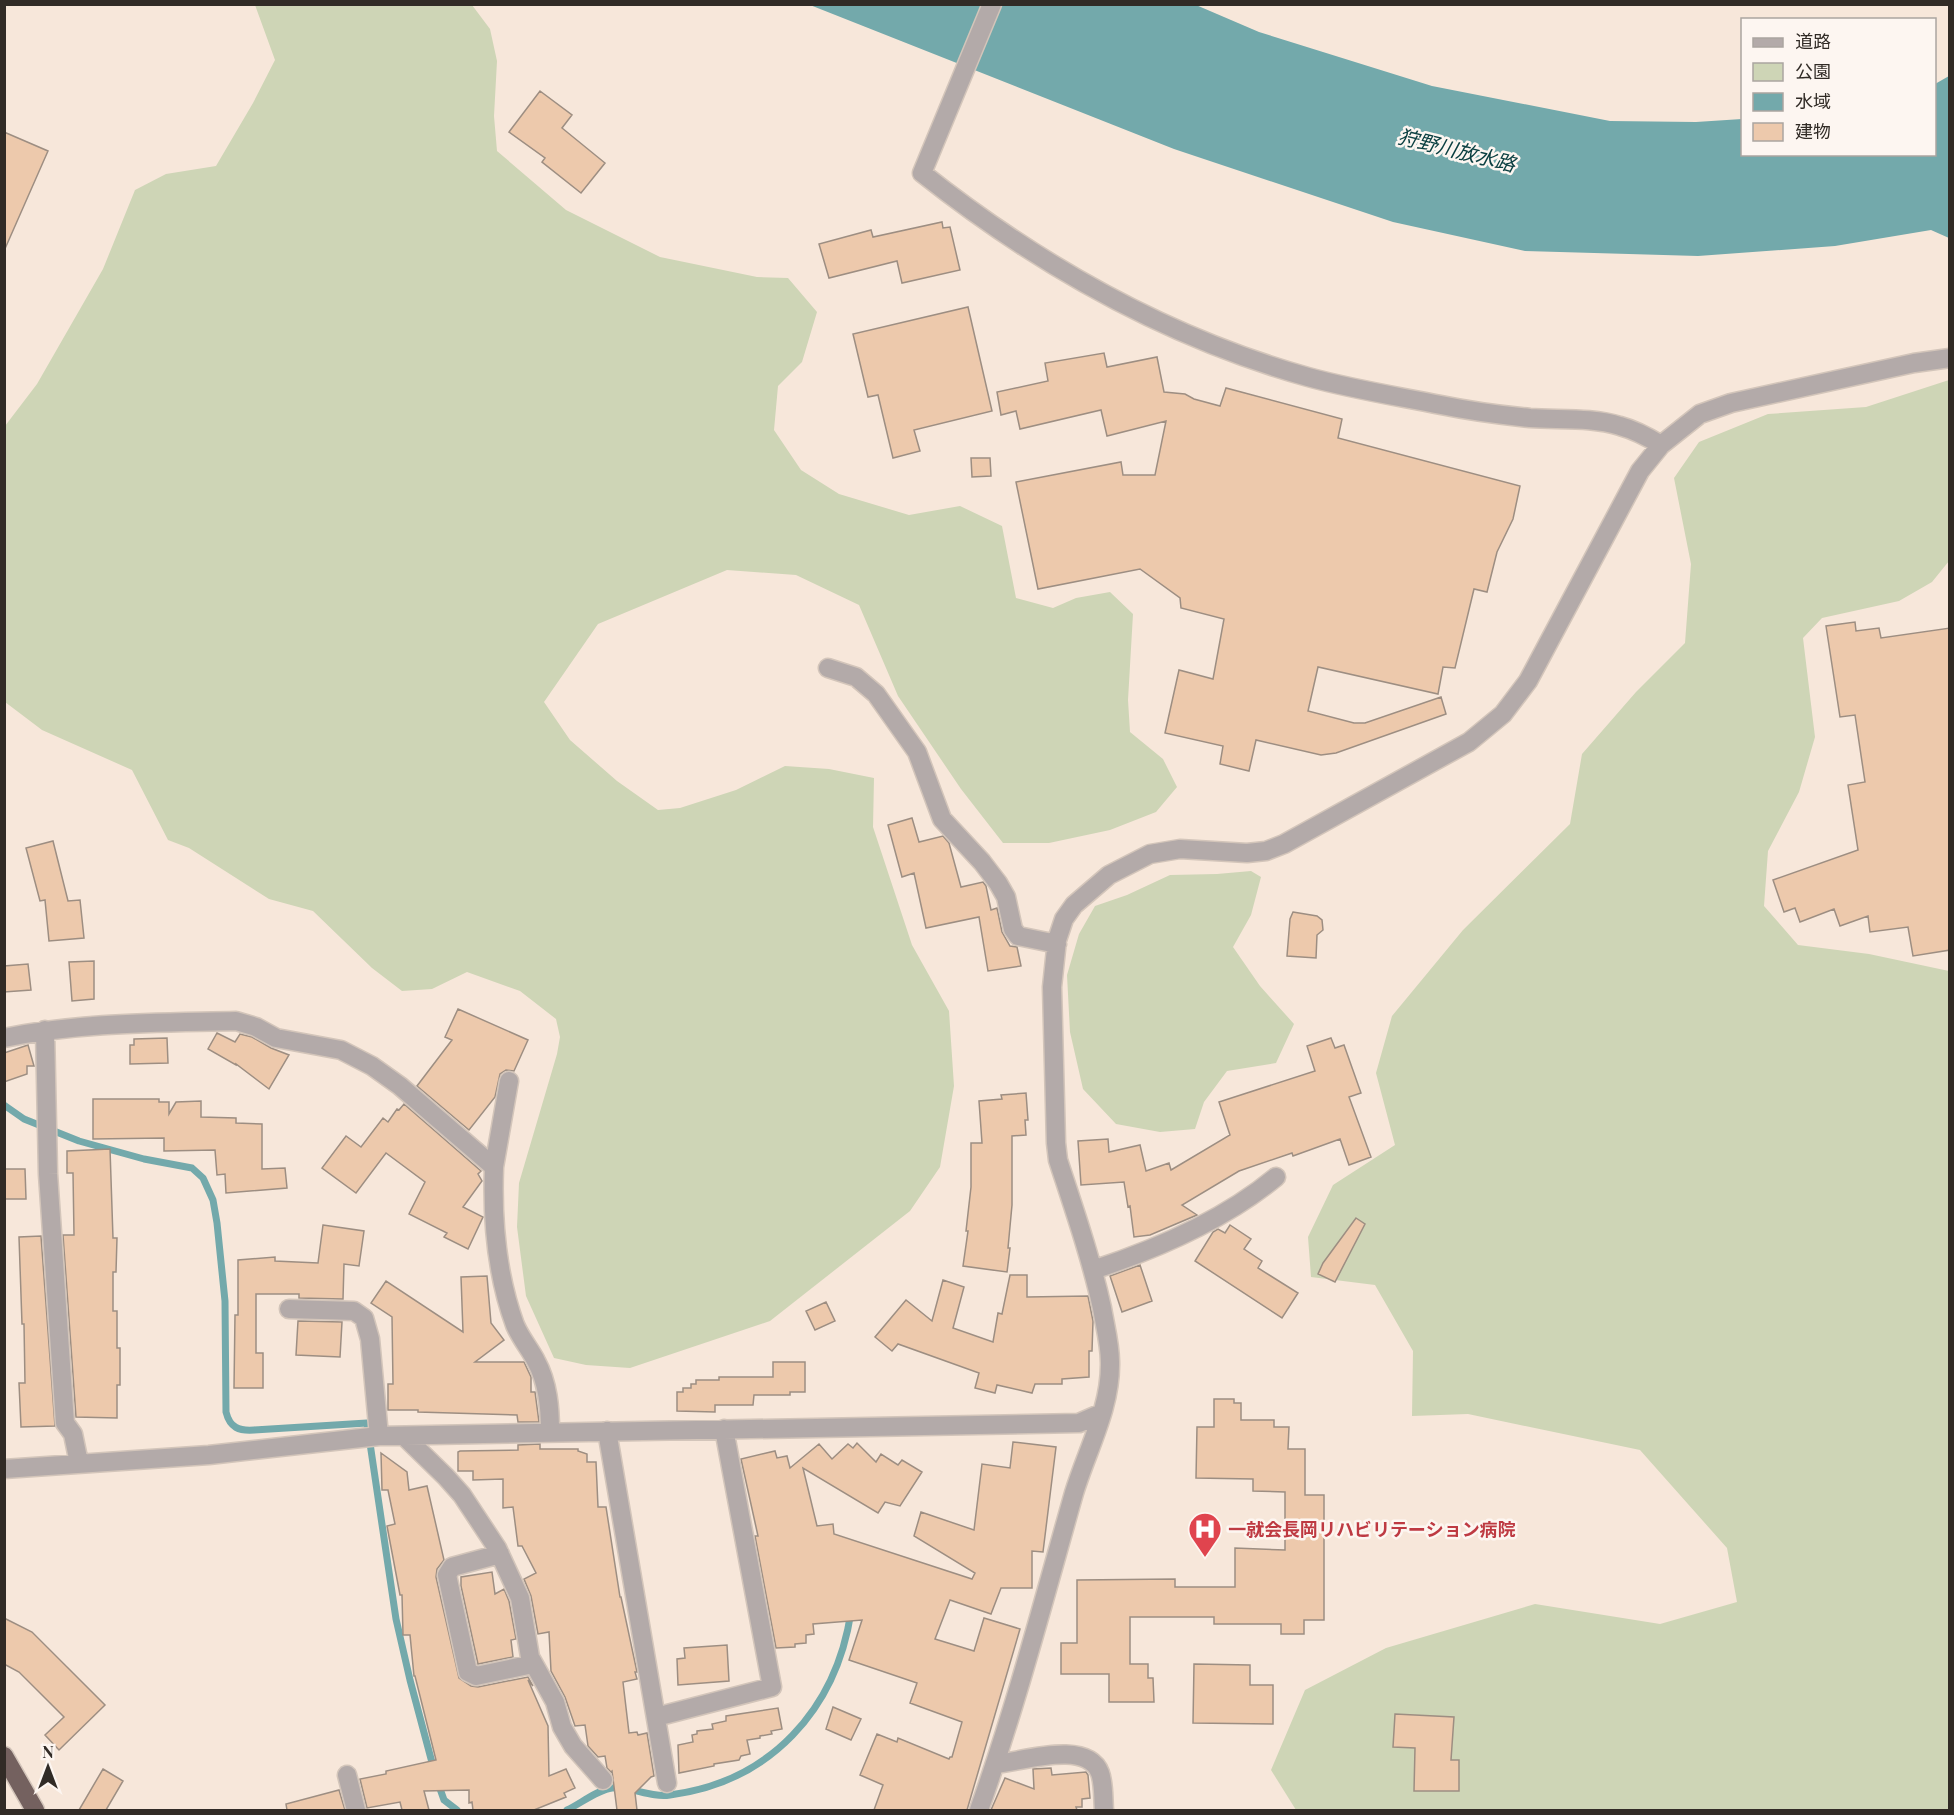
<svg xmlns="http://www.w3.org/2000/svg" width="1954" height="1815" font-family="'Playfair Display','Noto Sans JP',serif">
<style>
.green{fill:#ced5b6}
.water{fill:#73a9ab}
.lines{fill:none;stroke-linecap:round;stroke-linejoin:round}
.stream{stroke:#73a9ab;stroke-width:7}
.building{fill:#edc9ac;stroke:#9d8e82;stroke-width:1.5}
.minor-casing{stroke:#d3c5ba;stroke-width:21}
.highway-casing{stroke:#d3c5ba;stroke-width:21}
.minor{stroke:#b3aaa9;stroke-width:18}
.highway{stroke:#74615f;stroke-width:18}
.labels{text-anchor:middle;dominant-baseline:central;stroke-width:5;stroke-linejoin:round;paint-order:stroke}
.health-label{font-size:18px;font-weight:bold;fill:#be3a42;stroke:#fdf6f1;text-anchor:start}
.water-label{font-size:20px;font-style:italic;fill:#0c4042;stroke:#fdf6f1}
</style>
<rect width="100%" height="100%" fill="#f7e7da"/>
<path class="green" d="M255,5H472L490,29L497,61L494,116L497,151L566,210L660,257L757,277L788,278L817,312L802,362L778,386L774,430L801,470L839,494L909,515L960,506L1002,526L1016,598L1053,608L1076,598L1110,592L1133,614L1128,700L1130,732L1163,759L1177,787L1156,812L1110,830L1049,843H1003L961,789L898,696L859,605L796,575L727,570L598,624L544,702L570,740L617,781L658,810L680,808L736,790L785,766L829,769L874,778L873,827L912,945L949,1011L954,1086L940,1167L910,1211L770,1321L630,1368L586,1365L554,1358L526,1296L517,1227L519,1183L557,1054L560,1037L556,1019L520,991L467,972L432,989L402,991L372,968L313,911L269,899L189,848L168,840L132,770L42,730L5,702V426L37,384L103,269L135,190L166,174L216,166L253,103L275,60Z
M1949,380V561L1932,582L1899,601L1822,618L1803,638L1815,737L1799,792L1768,851L1764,906L1798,945L1869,954L1949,971V1810H1296L1271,1770L1305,1690L1386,1648L1535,1604L1660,1624L1737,1602L1727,1548L1640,1450L1468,1414L1412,1416L1413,1351L1375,1285L1311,1277L1308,1237L1333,1185L1395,1145L1376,1073L1392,1016L1463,930L1570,824L1582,754L1636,692L1685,643L1691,564L1674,478L1699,442L1768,414L1866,407Z
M1251,871L1261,877L1251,915L1233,947L1260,986L1294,1024L1276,1063L1227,1071L1204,1102L1195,1129L1160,1132L1116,1124L1083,1089L1070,1032L1067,975L1079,934L1095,906L1127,895L1170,875L1217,874Z"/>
<path class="water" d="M810,5H1196L1259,32L1432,86L1610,121L1696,122L1742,119V154H1934L1935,84L1949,76V238L1931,230L1835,246L1698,256L1525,251L1393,222L1174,149Z"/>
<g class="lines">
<path class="stream" d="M4,1105L24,1119L79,1141L144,1159L192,1168L203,1178L213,1200L217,1223L225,1301L226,1412C230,1428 239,1431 254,1430L367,1423L396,1619L410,1680L434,1770
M438,1783L444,1800L457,1810
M567,1810C580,1804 597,1790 612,1788C631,1786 650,1798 670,1795C770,1782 836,1710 851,1612"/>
</g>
<path class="building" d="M540,91L572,115L562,128L605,163L581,193L542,162L545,158L509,132Z
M4,132L48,151L4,251Z
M942,222L943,228L950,227L960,270L902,283L897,261L829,278L819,244L871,230L873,237Z
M968,307L992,411L914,430L920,451L893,458L878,395L868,397L853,334Z
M1104,353L1107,367L1157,357L1164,392L1185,394L1194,399L1220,406L1226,388L1342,419L1338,438L1520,486L1513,519L1497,552L1487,592L1474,589L1455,668L1443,667L1438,694L1318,667L1308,711L1354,723H1365L1441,697L1446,714L1336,753L1321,755L1256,740L1249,771L1220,764L1223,746L1165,733L1179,670L1213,679L1224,619L1181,608L1180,598L1140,569L1038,589L1016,482L1121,462L1123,475H1155L1166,421L1107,436L1101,410L1020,429L1016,411L1001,415L997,392L1048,381L1045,363Z
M971,458H990L991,476L972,477Z
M1855,622L1856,631L1879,628L1881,638L1950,628V950L1913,956L1908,927L1870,932L1868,916L1840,926L1834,909L1800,922L1795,908L1784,912L1773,880L1858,850L1848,785L1865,782L1855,715L1840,717L1826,626Z
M912,818L919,842L943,836L949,843L961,887L983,882L986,886L991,910L997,908L1002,932L1010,946L1017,947L1021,966L988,971L979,917L926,928L914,873L902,877L888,825Z
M53,841L68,901L80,900L84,938L49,941L45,900L40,901L26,848Z
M1293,912L1317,916L1322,920L1323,930L1317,935L1316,958L1287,956L1290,919Z
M94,961V999L72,1001L69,962Z
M28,964L31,990L4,992V966Z
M458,1009L528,1040L514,1071L506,1070L500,1074L495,1097L469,1130L417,1086L452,1040L445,1037Z
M217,1033L235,1042L240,1034L252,1037L271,1048L289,1055L269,1089L236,1064V1065L208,1049Z
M167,1038L168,1063L130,1064V1045H134V1039Z
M1331,1038L1335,1048L1344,1045L1361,1093L1349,1097L1371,1157L1349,1165L1340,1139L1293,1156L1292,1153L1239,1171L1182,1205L1197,1215L1150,1235L1134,1237L1130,1206L1128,1207L1124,1182L1081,1185L1078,1141L1108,1139L1109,1152L1140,1145L1146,1171L1169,1163L1171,1170L1230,1135L1219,1102L1315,1071L1307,1046Z
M28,1045L34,1066H27V1074L4,1082V1053Z
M1026,1093L1028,1120H1025L1026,1135L1012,1136V1205L1008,1248H1010L1007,1272L963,1266L968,1231H966L971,1187V1143H982L979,1101L1002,1099L1001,1095Z
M93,1099H159V1102H169V1114L176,1102L201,1101V1117L236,1118V1123L262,1124V1169L285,1168L287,1188L226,1193L225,1174L217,1175L215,1150L164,1151V1138L93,1139Z
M404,1104L481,1171L478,1174L482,1181L463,1207L483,1217L468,1249L444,1237L447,1233L409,1214L425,1182L386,1153L356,1193L322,1168L346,1136L361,1147L383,1118L388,1122L397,1109L399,1110Z
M110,1149L113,1238H117L116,1272H113V1311H117V1348H120V1385H117V1418L76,1417L63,1235H74L73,1173H67V1151Z
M4,1169H25L26,1199H4Z
M1356,1218L1365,1224L1335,1282L1318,1274L1323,1263Z
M323,1225L364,1231L359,1266L344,1264L343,1299L299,1298V1294H256V1353H263V1388H234L235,1315H238V1260L275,1257V1261L318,1263Z
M1230,1225L1251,1239L1244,1249L1262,1261L1258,1268L1298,1293L1282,1318L1195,1261L1213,1232L1218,1229L1225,1233Z
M41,1236L55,1426L21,1427L19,1383H25L24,1324H22L19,1237Z
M1140,1265L1152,1301L1122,1312L1110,1276Z
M1010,1275H1027V1297L1088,1296L1093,1321L1092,1351H1089V1377L1062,1379V1384H1035L1032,1393L997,1385L995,1393L975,1388L979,1373L898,1344L892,1351L875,1337L906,1300L932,1321L943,1280L964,1287L953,1328L993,1342L998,1313L1002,1314Z
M487,1276L491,1323L504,1340L475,1362H524L531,1377V1392H535L539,1422H518L517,1415L418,1412V1410H388V1384H393L392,1317L371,1303L386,1281L463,1332L461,1277Z
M826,1302L835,1321L815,1330L806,1311Z
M298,1321L342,1322L340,1357L296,1355Z
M773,1362H805V1392H790V1395H754L753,1405H715V1412L677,1411V1392H683V1388H691V1384H696V1380H719V1377H773Z
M1214,1399H1234V1403H1241V1420H1274V1427H1289L1288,1449H1305V1495H1324V1620H1304V1634H1281V1624H1214V1617H1130V1664H1148V1678H1153L1154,1702H1109V1674H1061V1643H1077V1580L1175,1579V1587H1235V1548L1285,1550V1492L1253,1491V1479L1196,1478L1197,1427H1214Z
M1013,1442L1056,1447L1043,1552L1032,1551V1588H1001L991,1614L950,1600L935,1639L974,1651L984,1618L1020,1629L967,1810H874L883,1785L860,1775L877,1734L897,1742L898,1738L949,1759L950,1757H952L962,1722L910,1703L917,1683L849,1660L862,1620L813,1624L814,1634L806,1635V1643L795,1644V1647L776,1648L755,1536H758L741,1459L775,1451L777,1458L787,1456L790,1468L819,1444L832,1459L848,1444L853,1448L857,1443L876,1462L881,1454L898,1465L902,1460L922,1472L900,1506L885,1502L878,1513L803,1468L817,1526L833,1524L834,1534L972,1579L975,1573L914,1536L921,1512L974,1530L982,1464L1010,1468Z
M540,1444V1449H578V1451L587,1454V1462H596L598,1507H606L620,1597H621L637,1672H635L637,1679L623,1682L629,1733L637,1732L638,1735L647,1733L654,1776L651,1777L635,1793L637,1810H617L612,1771L611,1772L607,1768L605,1756L598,1757L588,1746L585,1725L575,1726L565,1697L551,1671L549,1632L538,1634L531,1596L524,1579L536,1573L522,1546H518L513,1507L503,1508V1479L473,1480V1471H458V1452L460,1451L518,1450V1445Z
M381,1453L407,1472L409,1490L427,1486L444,1560L437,1569L436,1577L459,1678L471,1686L478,1687L528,1677L533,1686L528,1680L548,1726L549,1776L566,1769L575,1788L564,1793L566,1797L534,1810H473L472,1802L469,1803V1790L424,1791L429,1810H402L400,1802L367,1808L360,1779L386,1774V1771L436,1760L415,1676H414L410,1635H403L402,1595H400L387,1526L395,1524L388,1490H382Z
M492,1572L495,1594L504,1589L509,1601L516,1639L511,1640L513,1657L478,1664L461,1586V1577Z
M4,1618L32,1632L105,1705L59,1750L45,1735L64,1717L19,1672L4,1664Z
M727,1645L729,1681L678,1685L677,1659L685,1658L684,1648Z
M1194,1664L1250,1665V1685H1273V1724L1193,1723Z
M833,1707L861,1719L851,1740L826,1729Z
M778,1708L782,1729L771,1731L772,1734L760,1736V1738L747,1740L750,1754L741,1756L739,1760L714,1764V1766L679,1773L678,1745L693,1742L692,1735L697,1734V1731L713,1729L712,1724L726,1721V1716Z
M1395,1714L1454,1717L1451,1760H1459V1791H1414L1415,1748L1393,1747Z
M1051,1768L1052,1775L1086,1772L1088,1775L1090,1798L1082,1799V1807H1076L1077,1810H991L1005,1778L1034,1789L1033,1769Z
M103,1769L123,1781L106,1810H79Z
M339,1790L345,1810H287L286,1804Z"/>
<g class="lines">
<defs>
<path id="minor" d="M992,4L922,173C1037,264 1165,337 1308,377C1351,389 1396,396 1441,405C1470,411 1500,415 1530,418C1560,420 1592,417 1620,426C1635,430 1648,437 1661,445
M828,668L856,677L876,694L917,752L942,819L982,862L998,883L1006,897L1013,929L1018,936L1057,944
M45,1030L48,1174L65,1423L73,1434L79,1463
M4,1038C81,1022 159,1023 236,1021L256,1027L276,1038L341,1050L372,1066L400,1086L494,1167C492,1220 497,1276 515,1325C521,1339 530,1349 536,1361C548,1383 550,1408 550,1432
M494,1167L509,1081
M1093,1270C1157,1249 1224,1220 1276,1177
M289,1309L354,1311L364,1318L370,1339L379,1436
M607,1431L667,1783
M405,1437L446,1477L462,1495L497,1548L520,1598L530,1657L555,1702L562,1727L573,1746L603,1780
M4,1469L209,1455L379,1436L1079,1423L1102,1413
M500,1554L452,1567L447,1575L468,1672L476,1676L533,1664
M656,1717L772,1687L724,1429
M996,1764C1021,1762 1087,1739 1100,1773C1104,1784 1103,1799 1104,1810
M347,1775L356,1810
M979,1810C1016,1706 1044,1599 1074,1493C1087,1450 1111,1408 1110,1362C1110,1344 1105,1326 1102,1308C1091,1258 1074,1209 1058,1160L1056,1143L1052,987L1057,940L1064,919L1074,905L1109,875L1150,854L1180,849L1247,853L1266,851L1284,844L1469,742L1503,714L1528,681L1640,471L1661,445L1700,414L1731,403L1914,363L1950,358"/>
<path id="highway" d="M4,1756L35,1810"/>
</defs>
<use href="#minor" class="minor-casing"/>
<use href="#highway" class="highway-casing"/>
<use href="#minor" class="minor"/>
<use href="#highway" class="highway"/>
</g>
<defs>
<symbol id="hospital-pin" viewBox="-11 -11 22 30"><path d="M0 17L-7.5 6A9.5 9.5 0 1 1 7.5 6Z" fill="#e0444e" stroke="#fdf6f1"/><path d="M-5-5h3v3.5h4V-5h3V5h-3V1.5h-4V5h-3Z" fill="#fff"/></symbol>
</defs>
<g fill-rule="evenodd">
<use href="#hospital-pin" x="1186" y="1510" width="38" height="52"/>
</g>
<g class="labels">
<g class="health-label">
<text x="1228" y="1529">一就会長岡リハビリテーション病院</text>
</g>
<g class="water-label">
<text transform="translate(1457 149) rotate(14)">狩野川放水路</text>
</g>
</g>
<rect width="1954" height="1815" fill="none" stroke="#312b26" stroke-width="12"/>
<rect x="1741" y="18" width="195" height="138" fill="#fdf6f1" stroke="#aba5a0" stroke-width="1.5"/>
<rect x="1753" y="38" width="30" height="9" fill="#b3aaa9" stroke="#aba5a0" stroke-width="1.5"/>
<text x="1795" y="48" font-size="18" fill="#312b26">道路</text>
<rect x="1753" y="63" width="30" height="18" fill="#ced5b6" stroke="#aba5a0" stroke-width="1.5"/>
<text x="1795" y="78" font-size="18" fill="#312b26">公園</text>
<rect x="1753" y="93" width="30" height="18" fill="#73a9ab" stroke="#aba5a0" stroke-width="1.5"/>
<text x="1795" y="108" font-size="18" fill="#312b26">水域</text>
<rect x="1753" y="123" width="30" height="18" fill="#edc9ac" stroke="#aba5a0" stroke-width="1.5"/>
<text x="1795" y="138" font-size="18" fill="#312b26">建物</text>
<g transform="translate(48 1767)" stroke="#fdf6f1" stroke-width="4.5" paint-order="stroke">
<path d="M0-4.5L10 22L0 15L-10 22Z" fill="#312b26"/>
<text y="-9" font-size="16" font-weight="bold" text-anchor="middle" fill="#312b26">N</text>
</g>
</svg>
